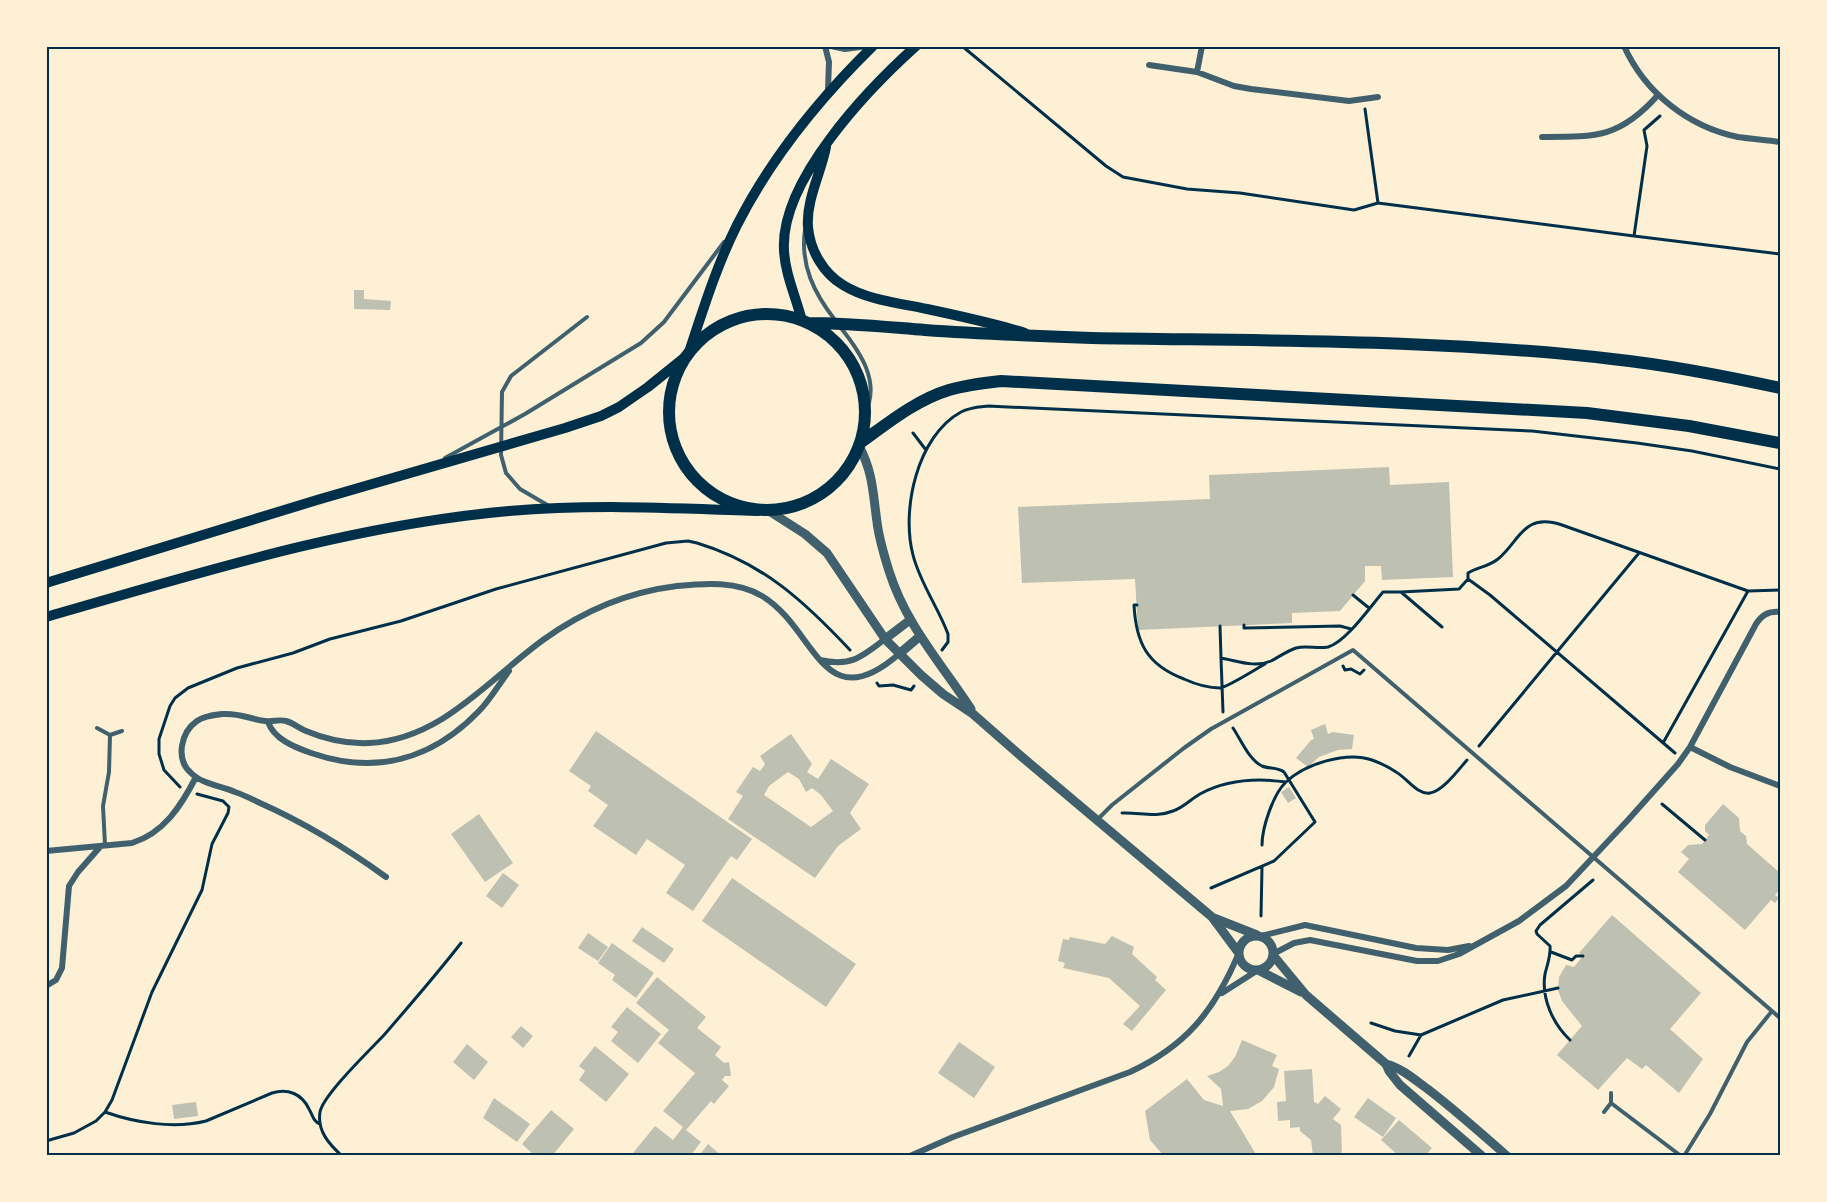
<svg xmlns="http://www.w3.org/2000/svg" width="1827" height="1202" font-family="'Playfair Display',serif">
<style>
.building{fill:#bec0b2;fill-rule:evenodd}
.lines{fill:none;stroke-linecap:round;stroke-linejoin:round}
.path{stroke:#003049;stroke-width:3}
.service{stroke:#3f606c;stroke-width:4}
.minor{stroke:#3f606c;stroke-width:6}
.tertiary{stroke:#3f606c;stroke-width:9}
.primary{stroke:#003049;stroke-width:10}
.trunk{stroke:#003049;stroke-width:12}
.neatline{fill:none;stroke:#003049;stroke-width:2}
</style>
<rect width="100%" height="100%" fill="#fdf0d5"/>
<path class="building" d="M354,290H364V299L391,301L390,310L354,309Z
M1389,467L1390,485L1449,482L1453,577L1382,580L1381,566H1365V581L1340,611L1292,613V623L1138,630L1135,579L1022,583L1018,507L1210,499L1209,475Z
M1325,724L1328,734L1333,732L1354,735L1352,749L1338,750L1319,757L1308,767L1296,758L1311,740L1314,739L1311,730Z
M596,731L752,839L737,860L731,856L693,911L666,893L685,865L647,839L636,855L593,826L608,805L588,791L591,786L569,771Z
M791,734L812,764L807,772L818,779L831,759L869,784L850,813L861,829L838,846L815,878L728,819L743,796L736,792L753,767L760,771L765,764L760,756ZM788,772L799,779L806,792L812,788L821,795L833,811L811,827L764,795L769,786Z
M1289,787L1296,798L1288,803L1281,792Z
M1723,804L1739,818L1740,831L1746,836L1747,844L1780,873V889L1775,895L1779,898L1775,903L1771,900L1745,930L1678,872L1689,859L1681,852L1688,845L1702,844L1709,835L1705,831V825Z
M479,814L513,863L485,882L451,834Z
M503,873L519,885L502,908L486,896Z
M732,878L856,964L826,1007L702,921Z
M1612,915L1701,993L1670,1029L1703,1059L1679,1093L1646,1065L1642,1069L1627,1058L1598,1090L1557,1055L1582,1026L1562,1001L1558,990L1559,977L1566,965L1574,967L1583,956L1579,953Z
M642,927L674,949L664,963L632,941Z
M588,933L608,947L598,961L578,948Z
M1112,936L1134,947L1132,954L1157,977L1155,980L1166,990L1132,1031L1123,1024L1140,1006L1109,978L1063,968L1065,963L1058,961L1063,939L1069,940L1070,937L1105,944Z
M612,943L654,973L636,998L612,980L615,975L598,963Z
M657,977L706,1017L697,1028L721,1047L715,1055L724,1063L729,1062L731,1076H725L722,1080L729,1086L714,1104L711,1101L686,1130L701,1142L690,1156H636L633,1153L655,1126L673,1140L683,1127L663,1111L695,1073L658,1043L669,1030L636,1003Z
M627,1007L661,1034L638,1063L611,1041L618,1032L611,1027Z
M521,1026L533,1036L523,1048L511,1037Z
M1242,1040L1277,1055L1272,1066L1279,1069L1274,1087L1262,1101L1248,1109L1230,1111L1257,1156H1164L1150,1140L1145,1111L1187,1079L1204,1100L1223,1106L1221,1089L1207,1076L1219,1072L1228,1066L1235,1057Z
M959,1042L995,1067L974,1098L938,1073Z
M467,1044L488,1062L474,1080L453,1062Z
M595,1046L629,1074L606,1102L579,1080L585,1071L579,1066Z
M1312,1069L1314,1102L1318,1104L1325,1096L1341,1109L1333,1119L1341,1125L1342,1156H1313L1311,1140L1300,1131V1127L1290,1128V1120L1278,1121L1277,1102L1286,1101L1284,1071Z
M494,1098L530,1124L517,1142L483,1118Z
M1368,1098L1396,1118L1383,1137L1354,1117Z
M196,1102L198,1116L174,1119L172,1105Z
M551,1110L574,1129L552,1156H535L522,1144Z
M1399,1120L1432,1148L1425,1156H1399L1381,1140Z
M708,1144L722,1156H699Z"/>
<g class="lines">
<path class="path" d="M962,46L1106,166L1123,177L1187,189L1240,193L1354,210L1378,203L1634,236
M1365,109L1378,203
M1660,116L1644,130L1647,146L1634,236L1780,254
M913,433L926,450
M1468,579L1490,595L1675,753
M1401,592L1459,589L1468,579V573C1477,567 1488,567 1498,559C1520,541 1523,512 1562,525L1748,591L1780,590
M1353,595L1369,608
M1137,605H1134C1136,643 1147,665 1184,679C1195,684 1208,688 1220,688C1228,687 1256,669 1265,664
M1244,625V628L1340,626L1351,629
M1220,626L1221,658
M942,650L948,642V634C938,607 920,583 913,555C901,510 917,436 961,412C970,407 978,407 988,406L1532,431L1637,443L1692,451L1780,469
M1343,666L1345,670L1351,669L1360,674L1364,670
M877,683L879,686L893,685L911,690L914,686
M1223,712L1221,658C1238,661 1255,668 1271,661C1279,657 1287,651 1296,648C1306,645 1317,649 1328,647C1346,642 1370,607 1383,592H1401L1442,627
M1663,743L1748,591
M1479,746L1639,553
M180,787L164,770L159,754V739L170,706L175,698L188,688L237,668L293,653L330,639L401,621L496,589L666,543L688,541L697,543C763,563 804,601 850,650
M1662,804L1705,840
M1122,813C1139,812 1156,818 1173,811C1183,808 1191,799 1200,794C1226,780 1257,778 1286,782
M1262,845C1262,828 1273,794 1286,782C1305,764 1346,751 1372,760C1380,763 1389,767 1396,772C1407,778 1417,795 1430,793C1443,791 1459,769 1467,760
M1211,888L1274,861L1315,822L1284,772C1278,767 1269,769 1262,766C1249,760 1241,740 1233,728
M1261,916L1262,867
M1551,952L1572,960L1576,956H1583
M1371,1023L1395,1031L1421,1035L1503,1000L1558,988
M1570,1040C1553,1024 1541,998 1545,974C1547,965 1551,956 1550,946L1537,934L1536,931L1540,925L1593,880
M1409,1056L1421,1035
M105,1112C136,1123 174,1129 206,1121L272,1093C288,1088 302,1094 309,1109C313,1116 313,1121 320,1124
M46,1141L74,1133L96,1121L105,1112L112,1100L152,992L202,890L212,844L228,813L229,807L223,801L197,794
M342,1156C329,1144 317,1131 320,1112C323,1095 370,1050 384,1035C410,1005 437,974 461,943"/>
<path class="service" d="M805,230C800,265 814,293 835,320
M841,328C860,352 881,382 865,413
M445,458L525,414L641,343L664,322L724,242
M549,506L520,489L506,473L501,455L502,392L511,376L587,317
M97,728L110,735L122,731
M1098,819L1112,805L1184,748L1211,729L1353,650L1780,1018
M105,845L103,806L109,772L110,735
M1611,1103L1681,1156
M1604,1112L1611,1103V1093
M1684,1156L1710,1114L1747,1042L1772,1011"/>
<path class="minor" d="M825,46L829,62L828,90
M831,46L845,49L868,46
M1624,46C1645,93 1689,127 1738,137C1752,139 1766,140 1780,142
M1149,65L1197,72L1234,86L1251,89L1349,101L1378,97
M1197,72L1202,46
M1542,137C1596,137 1620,138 1658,95
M820,660C851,667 862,657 885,639
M268,722C274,739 294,747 311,753C375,775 432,760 479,711C490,700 499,684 509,671
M1690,747L1730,767L1780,786
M46,851L132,843C164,833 181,806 196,777
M386,877C346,848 305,823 260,803C252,799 244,795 235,792C221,786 202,784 191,773C175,759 181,732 197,721C204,716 214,715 223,714C241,713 249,719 265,721C273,722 279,719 286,721C293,723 299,728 306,731C325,739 348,744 369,743C441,740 489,679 543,640C583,611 628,592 677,586C706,583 737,581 762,596C816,628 822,721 899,654
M1261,936L1305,925L1416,948L1448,950L1469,946
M1273,954L1294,943L1310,940L1417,961H1438L1459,954L1519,921L1566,886L1628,820L1678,764L1690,747L1756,624C1762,615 1768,611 1780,612
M46,986L56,980L62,968L69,886L78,872L100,847
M1222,993L1258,970
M910,1156L953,1137L1130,1072C1186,1046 1214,1011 1238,955"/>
<path class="tertiary" d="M859,446C873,472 873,494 877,522C879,539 884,555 889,571C906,625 941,663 971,709
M769,511L805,534L827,553L885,639L921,675L943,694L973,714L1022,757L1212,917L1238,952
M885,639L910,620
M899,654L919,637
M1214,918L1257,935
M1239 953a17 17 0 1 1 34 0a17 17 0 1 1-34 0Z
M1273,955L1306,995L1386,1064C1402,1068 1415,1080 1429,1090C1456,1111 1481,1133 1507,1156
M1258,970L1301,992
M1386,1064L1389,1071L1400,1085L1482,1156"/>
<path class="primary" d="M826,147C821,173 806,200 808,227C810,250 823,273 843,285C867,300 899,303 927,309C960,316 993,323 1025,333
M802,321C796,297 785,274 784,250C780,181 867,90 916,46
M690,349C704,307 717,265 737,225C771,158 819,99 873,46
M46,583L317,500L565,428L601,416L619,407L648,387L684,358
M46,617C199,573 351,525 509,511C592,504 675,508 758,511"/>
<path class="trunk" d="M669 412a98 98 0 1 1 196 0a98 98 0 1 1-196 0Z
M808,323C848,323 886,327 925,330C981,334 1036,336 1092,338C1265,341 1440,339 1612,359C1668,365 1725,376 1780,388
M860,443C888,423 916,400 949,390C966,385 983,383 1001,381L1587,413L1689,426L1780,443"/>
</g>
<rect width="1827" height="1202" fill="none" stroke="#fdf0d5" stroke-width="96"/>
<rect x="48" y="48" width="1731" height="1106" class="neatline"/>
</svg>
